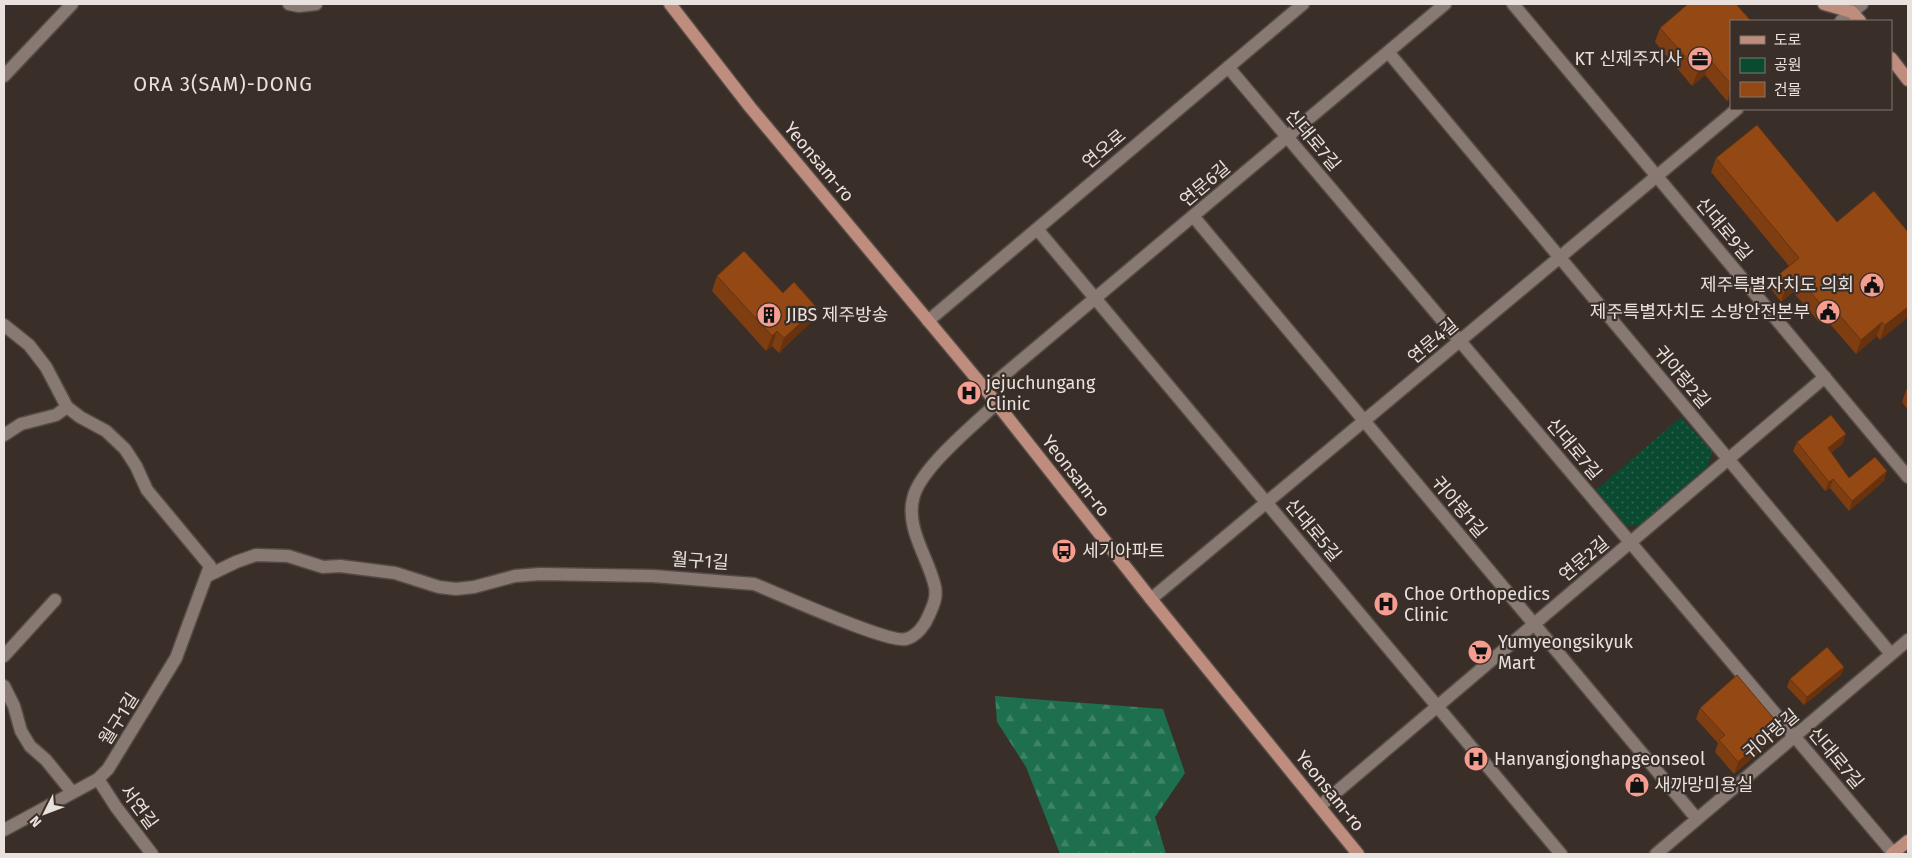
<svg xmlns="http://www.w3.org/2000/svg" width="1912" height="858" font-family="'Fira Sans','Noto Sans KR',sans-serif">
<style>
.green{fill:url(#green-dots)}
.forest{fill:url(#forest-firs)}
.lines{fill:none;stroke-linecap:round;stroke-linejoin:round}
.minor-casing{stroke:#554b46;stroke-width:15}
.major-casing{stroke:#554b46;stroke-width:15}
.minor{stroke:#887a73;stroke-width:12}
.major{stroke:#bf8d7d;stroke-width:12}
.wall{fill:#7f3e11}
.shaded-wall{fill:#68320e}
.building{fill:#944814;stroke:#68320e}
.labels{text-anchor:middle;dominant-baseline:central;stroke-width:4.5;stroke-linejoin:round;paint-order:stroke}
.poi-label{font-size:18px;fill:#e8e1dd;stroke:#3a2e28;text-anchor:start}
.street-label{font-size:18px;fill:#e8e1dd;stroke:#3a2e28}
.quarter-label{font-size:20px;letter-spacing:1px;fill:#e8e1dd;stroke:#3a2e28}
</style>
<defs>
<pattern id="green-dots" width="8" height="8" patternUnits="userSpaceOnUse" patternTransform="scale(1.25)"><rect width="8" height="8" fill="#0a4a31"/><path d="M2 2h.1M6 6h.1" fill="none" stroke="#2e644e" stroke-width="1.8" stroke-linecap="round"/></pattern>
<pattern id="forest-firs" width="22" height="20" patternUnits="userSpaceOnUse" patternTransform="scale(1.25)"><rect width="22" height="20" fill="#1d6f4e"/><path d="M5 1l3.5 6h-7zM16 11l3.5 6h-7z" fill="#3e8367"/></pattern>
</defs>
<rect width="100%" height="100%" fill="#3a2e28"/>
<path class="green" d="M1681,417L1712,452L1708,466L1639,525L1627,526L1596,490Z"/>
<path class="forest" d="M995,696L1163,709L1185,773L1155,817L1166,854H1060L1026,767L997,722Z"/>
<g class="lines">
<defs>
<path id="minor" d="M289,4L299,6L316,4
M1513,4L1908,477
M1841,21L1862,4
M1389,53L1891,654
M1228,67L1894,854
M4,76L72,4
M1193,216L1697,819
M1037,229L1561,854
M928,321L1303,4
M4,325L29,345L46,367L67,407L80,417L106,431L125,449L136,466L147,490L210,566L176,658L108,769L98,779L4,830
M986,390L1445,4
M4,435L21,424L56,415L67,407
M207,576L236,562L256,555L288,556L323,567L340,566L395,573L439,587L456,589L474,587L515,576L540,574L653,576L754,584C777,593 889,644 906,639C917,636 925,625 929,615C934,604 938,595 934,583C927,556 906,528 913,499C919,469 974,425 997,403
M1151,599L1737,109
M4,656L55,600
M4,686L14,706L21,731L30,746L46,760L72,792
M98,779L116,807L152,854
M1320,806L1825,377
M1656,854L1908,640"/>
<path id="major" d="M670,4L750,107L986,390L1151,599L1358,854
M1824,4L1852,12L1860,21
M1891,58L1908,80
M1892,854L1908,841"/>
</defs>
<use href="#minor" class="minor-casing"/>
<use href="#major" class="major-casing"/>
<use href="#minor" class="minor"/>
<use href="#major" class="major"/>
</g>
<path class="wall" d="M1731,21V97L1727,101L1705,75L1692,86L1655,42L1660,28Z
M1716,158L1908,317L1880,340L1877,336L1856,354L1824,317L1819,322L1793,292L1781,302L1772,290L1777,276L1789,266L1711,172Z
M717,276L783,293L817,308L811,322L779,353L772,346L766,351L712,291Z
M1908,386V410L1902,402L1907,388Z
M1797,442L1843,443L1831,453L1849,478L1884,481L1849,511L1830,488L1825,491L1793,451Z
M1844,667L1841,675L1804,705L1787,687L1790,679Z
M1700,708L1775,730L1771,741L1734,774L1715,752L1718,743L1696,719Z"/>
<path class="shaded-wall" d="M1710,60L1705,75L1692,86L1698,71Z
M1731,89V97L1727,101Z
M1798,277L1793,292L1781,302L1786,287Z
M1829,303L1824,317L1819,322L1824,308Z
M1908,307V317L1880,340L1885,325Z
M817,308L811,322L779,353L784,338Z
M1882,322L1877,336L1856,354L1861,340Z
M777,331L772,346L766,351L772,336Z
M1846,434L1843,443L1824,458L1828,448Z
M1887,471L1884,481L1849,511L1852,501Z
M1833,479L1830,488L1825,491L1829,482Z
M1844,667L1841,675L1804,705L1807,697Z
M1775,730L1771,741L1734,774L1738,762Z"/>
<path class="building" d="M1688,4H1736L1751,21H1731V84L1710,60L1698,71L1660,28Z
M1757,125L1837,222L1874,191L1908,232V307L1885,325L1882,322L1861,340L1829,303L1824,308L1798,277L1786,287L1777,276L1799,258L1716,158Z
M744,251L783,293L794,282L817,308L784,338L777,331L772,336L717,276Z
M1831,415L1846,434L1828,448L1849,478L1875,457L1887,471L1852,501L1833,479L1829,482L1797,442Z
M1827,647L1844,667L1807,697L1790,679Z
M1737,675L1776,721L1775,730L1738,762L1719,740L1725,735L1700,708Z"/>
<defs>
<symbol id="office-disc" viewBox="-11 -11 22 22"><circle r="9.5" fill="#f59d8f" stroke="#3a2e28"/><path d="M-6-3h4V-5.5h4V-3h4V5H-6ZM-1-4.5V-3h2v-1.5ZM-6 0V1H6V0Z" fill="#111"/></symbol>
<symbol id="civic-disc" viewBox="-11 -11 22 22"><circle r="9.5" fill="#f59d8f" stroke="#3a2e28"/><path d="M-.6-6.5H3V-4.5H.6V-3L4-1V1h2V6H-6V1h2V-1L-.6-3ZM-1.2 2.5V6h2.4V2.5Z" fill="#111"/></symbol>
<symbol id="building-disc" viewBox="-11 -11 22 22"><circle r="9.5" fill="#f59d8f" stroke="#3a2e28"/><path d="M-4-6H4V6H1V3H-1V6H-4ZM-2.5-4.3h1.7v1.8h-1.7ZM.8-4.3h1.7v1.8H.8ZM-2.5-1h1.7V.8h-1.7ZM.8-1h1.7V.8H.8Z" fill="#111"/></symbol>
<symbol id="hospital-disc" viewBox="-11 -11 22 22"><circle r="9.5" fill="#f59d8f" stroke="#3a2e28"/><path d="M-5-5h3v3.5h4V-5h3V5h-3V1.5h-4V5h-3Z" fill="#111"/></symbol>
<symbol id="bus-disc" viewBox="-11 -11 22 22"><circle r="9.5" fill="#f59d8f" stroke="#3a2e28"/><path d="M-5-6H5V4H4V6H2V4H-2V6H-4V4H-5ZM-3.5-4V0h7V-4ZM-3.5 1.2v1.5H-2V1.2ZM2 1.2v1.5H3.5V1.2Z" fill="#111"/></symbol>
<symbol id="supermarket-disc" viewBox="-11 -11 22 22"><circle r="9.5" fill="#f59d8f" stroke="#3a2e28"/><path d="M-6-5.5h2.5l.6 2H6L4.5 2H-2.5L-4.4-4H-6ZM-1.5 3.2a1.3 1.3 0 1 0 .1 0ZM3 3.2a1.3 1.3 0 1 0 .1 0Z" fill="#111"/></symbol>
<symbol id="shop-disc" viewBox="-11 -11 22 22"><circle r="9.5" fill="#f59d8f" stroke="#3a2e28"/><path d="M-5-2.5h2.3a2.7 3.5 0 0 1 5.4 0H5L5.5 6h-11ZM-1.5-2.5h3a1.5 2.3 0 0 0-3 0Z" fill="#111"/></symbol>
</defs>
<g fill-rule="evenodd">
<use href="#office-disc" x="1686" y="45" width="28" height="28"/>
<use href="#civic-disc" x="1858" y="271" width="28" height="28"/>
<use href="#civic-disc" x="1814" y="298" width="28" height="28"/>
<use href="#building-disc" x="755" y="301" width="28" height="28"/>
<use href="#hospital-disc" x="955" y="379" width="28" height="28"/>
<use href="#bus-disc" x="1050" y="537" width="28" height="28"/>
<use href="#hospital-disc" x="1372" y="590" width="28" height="28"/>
<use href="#supermarket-disc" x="1466" y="638" width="28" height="28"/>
<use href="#hospital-disc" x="1462" y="745" width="28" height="28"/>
<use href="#shop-disc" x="1623" y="771" width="28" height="28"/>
</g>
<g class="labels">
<g class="poi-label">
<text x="1682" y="59" text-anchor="end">KT 신제주지사</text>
<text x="1854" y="285" text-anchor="end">제주특별자치도 의회</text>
<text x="1810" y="312" text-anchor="end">제주특별자치도 소방안전본부</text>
<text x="786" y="315">JIBS 제주방송</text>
<text x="986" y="383">jejuchungang<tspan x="986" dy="21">Clinic</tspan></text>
<text x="1082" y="551">세기아파트</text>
<text x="1404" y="594">Choe Orthopedics<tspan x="1404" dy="21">Clinic</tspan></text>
<text x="1498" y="642">Yumyeongsikyuk<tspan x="1498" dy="21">Mart</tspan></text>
<text x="1494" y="759">Hanyangjonghapgeonseol</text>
<text x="1654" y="785">새까망미용실</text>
</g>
<g class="street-label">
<text transform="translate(1313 140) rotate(50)">신대로7길</text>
<text transform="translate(1104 149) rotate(-40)">연오로</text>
<text transform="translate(819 162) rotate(50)">Yeonsam-ro</text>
<text transform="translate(1205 184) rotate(-40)">연문6길</text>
<text transform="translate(1724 229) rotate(50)">신대로9길</text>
<text transform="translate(1433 341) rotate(-40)">연문4길</text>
<text transform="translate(1682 377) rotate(50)">귀아랑2길</text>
<text transform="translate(1574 449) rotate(50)">신대로7길</text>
<text transform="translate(1076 476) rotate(52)">Yeonsam-ro</text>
<text transform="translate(1459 507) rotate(50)">귀아랑1길</text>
<text transform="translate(1313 530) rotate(50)">신대로5길</text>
<text transform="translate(1584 559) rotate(-40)">연문2길</text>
<text transform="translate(700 561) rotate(4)">월구1길</text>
<text transform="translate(119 719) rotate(-58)">월구1길</text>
<text transform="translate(1771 734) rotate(-40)">귀아랑길</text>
<text transform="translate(1836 758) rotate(50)">신대로7길</text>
<text transform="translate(1330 791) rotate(51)">Yeonsam-ro</text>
<text transform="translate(139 807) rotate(54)">서연길</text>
</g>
<g class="quarter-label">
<text x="223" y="84">ORA 3(SAM)-DONG</text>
</g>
</g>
<rect width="1912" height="858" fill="none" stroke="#e8e1dd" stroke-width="10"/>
<rect x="1730" y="20" width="162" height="90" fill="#3a2e28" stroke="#807670"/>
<rect x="1740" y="36" width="25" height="8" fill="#bf8d7d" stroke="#807670"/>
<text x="1774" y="45" font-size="15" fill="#e8e1dd">도로</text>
<rect x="1740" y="58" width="25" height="15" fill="#0a4a31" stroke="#807670"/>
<text x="1774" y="70" font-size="15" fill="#e8e1dd">공원</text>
<rect x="1740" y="82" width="25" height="15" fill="#944814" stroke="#807670"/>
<text x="1774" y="95" font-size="15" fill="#e8e1dd">건물</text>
<g transform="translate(45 813) rotate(228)" stroke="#3a2e28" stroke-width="4" paint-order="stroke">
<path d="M0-4L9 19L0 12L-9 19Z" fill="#e8e1dd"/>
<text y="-8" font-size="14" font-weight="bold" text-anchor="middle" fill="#e8e1dd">N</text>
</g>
</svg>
